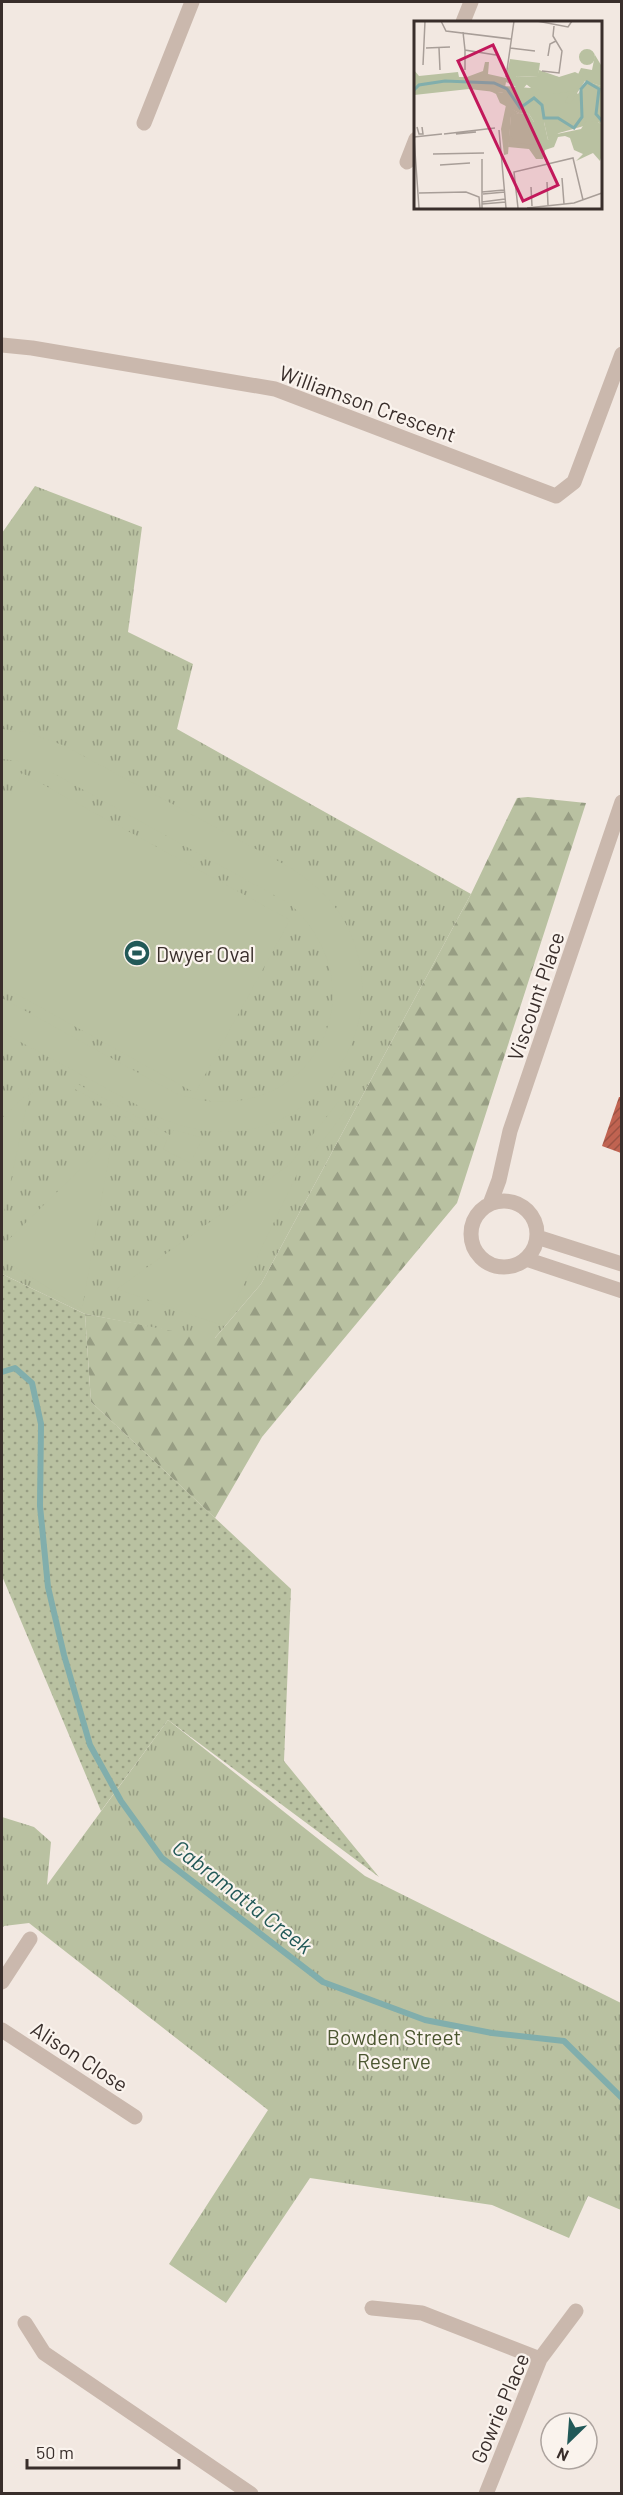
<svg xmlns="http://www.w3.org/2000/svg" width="623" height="2495" font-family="Barlow,sans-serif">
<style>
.grass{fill:url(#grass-dots)}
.forest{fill:url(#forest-firs)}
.park{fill:url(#park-tufts)}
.pitch{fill:#b9c1a1}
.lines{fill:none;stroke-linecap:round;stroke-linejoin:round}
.stream{stroke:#81aeac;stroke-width:6}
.building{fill:url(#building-hatch)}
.minor{stroke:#cab8ad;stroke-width:15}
.labels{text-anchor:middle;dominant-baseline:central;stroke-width:4.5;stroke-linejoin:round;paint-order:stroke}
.street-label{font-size:21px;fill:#392e2b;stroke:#faf3ed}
.poi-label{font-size:21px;fill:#392e2b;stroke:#faf3ed;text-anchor:start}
.park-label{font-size:21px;fill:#4b5630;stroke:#faf3ed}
.water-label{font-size:22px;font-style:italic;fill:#225958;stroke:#faf3ed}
.inset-river{fill:none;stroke:#81aeac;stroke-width:3}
.inset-road{fill:none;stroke:#a89e98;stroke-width:1.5}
.view{fill:#c2185b;fill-opacity:0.15;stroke:#c2185b;stroke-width:3}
.inset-edge{fill:none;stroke:#392e2b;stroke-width:3}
</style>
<defs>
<pattern id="grass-dots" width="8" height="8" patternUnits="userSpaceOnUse" patternTransform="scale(1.5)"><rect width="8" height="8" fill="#b9c1a1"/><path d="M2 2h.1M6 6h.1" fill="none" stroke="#979d83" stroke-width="1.8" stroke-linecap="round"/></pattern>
<pattern id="forest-firs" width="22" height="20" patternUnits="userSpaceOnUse" patternTransform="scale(1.5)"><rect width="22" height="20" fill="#b9c1a1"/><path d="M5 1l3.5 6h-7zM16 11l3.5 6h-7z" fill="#979d83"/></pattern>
<pattern id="park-tufts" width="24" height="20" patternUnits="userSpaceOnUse" patternTransform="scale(1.5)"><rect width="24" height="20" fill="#b9c1a1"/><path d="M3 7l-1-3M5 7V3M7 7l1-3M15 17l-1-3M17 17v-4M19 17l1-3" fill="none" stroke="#979d83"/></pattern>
<pattern id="building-hatch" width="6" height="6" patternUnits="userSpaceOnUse" patternTransform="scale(1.5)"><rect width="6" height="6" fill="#c06351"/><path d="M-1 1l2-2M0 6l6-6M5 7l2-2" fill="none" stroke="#9d5243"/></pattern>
</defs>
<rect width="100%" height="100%" fill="#f2e8e1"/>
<path class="grass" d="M2,1274L85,1314L91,1402L291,1589L284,1761L379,1877L168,1720L101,1811L2,1576Z"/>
<path class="forest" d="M528,797L586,803L457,1203L262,1437L215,1518L91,1402L85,1314L215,1338L261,1284L471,894L517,798Z"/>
<path class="park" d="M35,486L142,527L128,632L193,664L177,729L471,894L261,1284L214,1339L85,1314L2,1274V533Z
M168,1720L365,1876L621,2003V2210L588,2196L569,2238L492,2205L310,2178L226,2303L169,2264L268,2110L29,1923L4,1926L2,1928V1817L34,1827L51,1842L47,1885Z"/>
<path class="pitch" d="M2,729L27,732L65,746L289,867C313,882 335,901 348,928C392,1018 329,1128 228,1132C206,1133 186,1127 165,1120L2,1032V998L175,1093C302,1139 389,995 290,904L51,772L18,761L2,759Z
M22,773L290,920L195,1093L2,986V810Z
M76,1083L170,1135L174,1130L203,1138L190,1163L163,1149L167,1140L73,1088Z
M31,1088L34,1092L29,1095L2,1222V1118L27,1094L28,1089Z
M339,1101L348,1108L298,1172L224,1326L117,1289L289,1165Z
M112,1134L117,1138L112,1141L82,1309L2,1259V1246L110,1140V1136Z"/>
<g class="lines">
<path class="stream" d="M2,1372L15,1368L32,1383L41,1424L40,1506L48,1587L64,1655L90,1745L121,1801L162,1858L323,1982L425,2020L492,2033L564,2041L622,2098"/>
</g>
<path class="building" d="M619,1097H621V1153L602,1146Z"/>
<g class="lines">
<path class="minor" d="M463,22L471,2
M144,123L192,2
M407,162L416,139
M2,345L32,348L275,389L556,496L574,482L622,354
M471 1234a33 33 0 1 1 66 0a33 33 0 1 1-66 0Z
M490,1204L499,1180L510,1131L622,802
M537,1237L622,1264
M526,1259L622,1291
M2,1982L30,1939
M2,2030L135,2117
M372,2308L422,2313L540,2359
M25,2323L44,2353L251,2494
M486,2494L540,2359L576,2311"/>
</g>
<defs>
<symbol id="stadium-disc" viewBox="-11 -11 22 22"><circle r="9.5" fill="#225958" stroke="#faf3ed"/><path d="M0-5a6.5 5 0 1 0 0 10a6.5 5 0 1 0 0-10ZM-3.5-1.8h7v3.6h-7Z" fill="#fff"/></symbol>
</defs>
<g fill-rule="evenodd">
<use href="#stadium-disc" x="122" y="938" width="30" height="30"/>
</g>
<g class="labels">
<g class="street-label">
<text transform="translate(368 403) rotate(20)">Williamson Crescent</text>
<text transform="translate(535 996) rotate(-71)">Viscount Place</text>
<text transform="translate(80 2056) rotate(33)">Alison Close</text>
<text transform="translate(499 2408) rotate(-67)">Gowrie Place</text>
</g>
<g class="poi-label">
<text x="156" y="953">Dwyer Oval</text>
</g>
<g class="park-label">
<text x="394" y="2036">Bowden Street<tspan x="394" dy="24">Reserve</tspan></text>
</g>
<g class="water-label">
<text transform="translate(243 1896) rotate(38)">Cabramatta Creek</text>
</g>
</g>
<g transform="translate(414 21)">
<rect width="188" height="188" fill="#f2e8e1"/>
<path d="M125,49L145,56L164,73L172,60L187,65V103L184,101L145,112L134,119L130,101H120L115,93L105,92L86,82L82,73L74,69L89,72L91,65L117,67L102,55L123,56Z" fill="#b9c1a1"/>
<path d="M181,34L187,44V65L171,60L156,83L151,81L167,47L178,49ZM92,84L105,92L97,95L94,133L90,134L87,108Z" fill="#b9c1a1"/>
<path d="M161,51L169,55L167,65L160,70L139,73L124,68V56L130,53L145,56Z" fill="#b9c1a1"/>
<path d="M96,38L126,42L124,56L102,55L114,62L108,69L92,61L90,72L55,68L0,74V49L5,55L44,51L45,56H53L69,50L71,41H75L74,53L92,57ZM105,92L115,93L120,101H130L134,119L138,114L167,108L172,100L184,101L187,103V137L186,140L179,132L162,140L169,133L160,129L156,117L151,115L144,116L140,126L131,129L129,138H122L115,128L94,126L97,94Z" fill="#b9c1a1"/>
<path d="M165 36a8 8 0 1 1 16 0a8 8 0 1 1-16 0ZM103,104H126L129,119L122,124L101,122L97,114Z" fill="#b9c1a1"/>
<path class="inset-river" d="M0,69L5,64L31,60L80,62L93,68L106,87L120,77L128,84L130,97H144L160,107L168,96L167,68L173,61L185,68L182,93L188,100"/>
<path class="inset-road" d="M27,0L32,10L97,18M123,0L154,6L158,0M49,11L51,29L82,34M12,27L36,26M25,27L26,49M96,27L121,30M51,29V49M134,35L136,23L142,20M9,44L11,0M128,50L145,52L148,30L139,15L140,5M92,56L100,0M3,106L5,113H9L8,106M85,109L92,187M30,113L81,107M42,113L62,111M0,116L28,113M0,117L5,187M19,133L70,132M26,144L56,142M148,157L150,183M133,161L134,184M117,166L118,185M68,171L90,169M5,172L52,171L65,176L66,187M69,173L91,171M68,181L91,178M68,183L92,181M68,187V138M104,187L100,151L159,137L169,179M113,187L160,182L188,172"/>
<path class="view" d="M79,24L144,164L109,180L44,40Z"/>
<rect width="188" height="188" class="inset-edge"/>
</g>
<rect width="623" height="2495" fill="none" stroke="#392e2b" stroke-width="6"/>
<g transform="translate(569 2441) rotate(205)"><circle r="28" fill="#faf3ed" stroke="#ada49f" stroke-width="1.5"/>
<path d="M0-4.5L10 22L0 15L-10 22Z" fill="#225958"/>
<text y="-9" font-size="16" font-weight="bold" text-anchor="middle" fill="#392e2b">N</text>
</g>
<path d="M27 2459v9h152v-9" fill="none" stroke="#392e2b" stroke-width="3"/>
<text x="36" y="2459" font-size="18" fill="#392e2b" stroke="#faf3ed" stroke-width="4.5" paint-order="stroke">50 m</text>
</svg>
